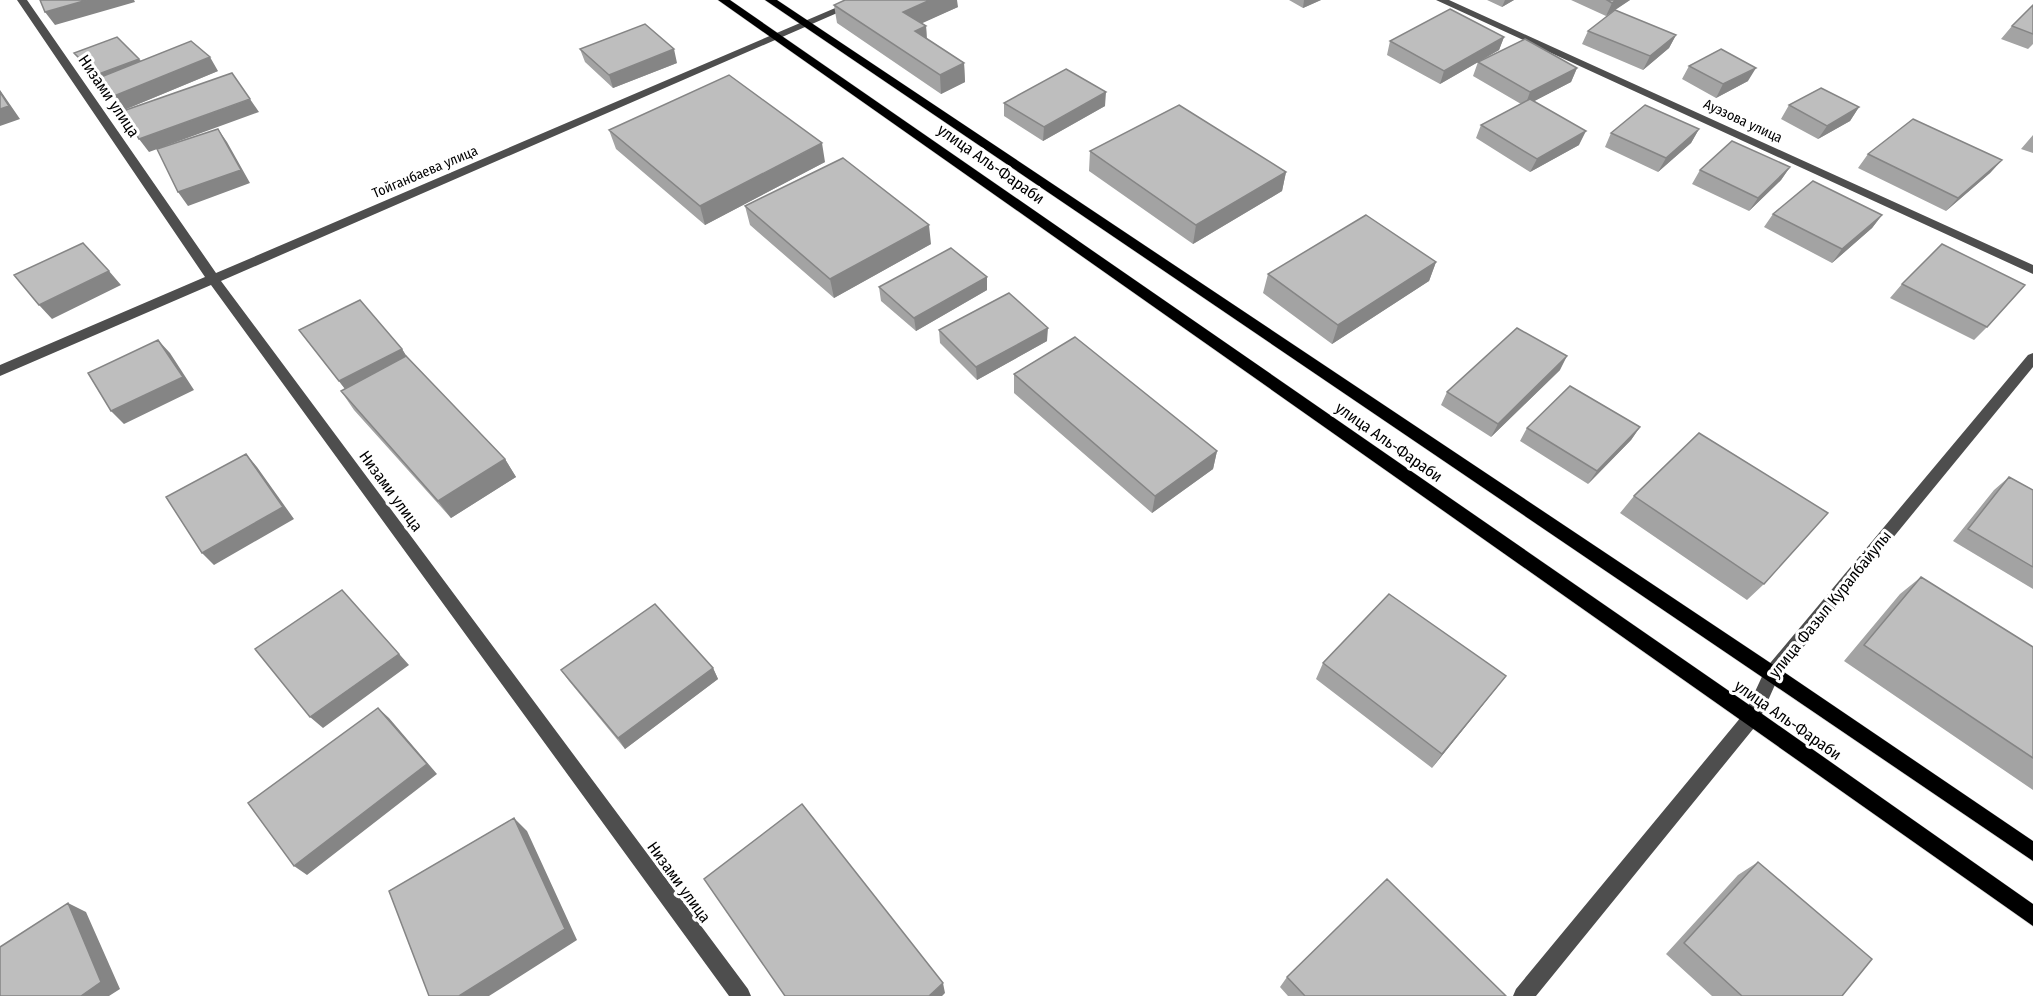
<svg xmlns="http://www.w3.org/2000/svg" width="2033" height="996" font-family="'Fira Sans Condensed',sans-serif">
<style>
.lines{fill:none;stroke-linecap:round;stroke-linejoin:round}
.major-casing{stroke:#dbdbdb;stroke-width:1}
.minor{fill:#4e4e4e;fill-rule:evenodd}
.major{fill:#000;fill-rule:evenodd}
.wall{fill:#a3a3a3}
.shaded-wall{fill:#858585}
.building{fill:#bebebe;stroke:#858585;stroke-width:1.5}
.labels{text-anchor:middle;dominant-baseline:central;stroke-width:6;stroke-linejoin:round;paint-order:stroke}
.far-street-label{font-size:14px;fill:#000;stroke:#fff}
.street-label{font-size:16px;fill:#000;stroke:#fff}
</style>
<rect width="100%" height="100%" fill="#fff"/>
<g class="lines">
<defs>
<path id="major" d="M718,0H730L1758,711L2033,904V926Z
M765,0H777L1778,668L2033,841V861Z"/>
</defs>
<use href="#major" class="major-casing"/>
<path class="minor" d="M17,0H27L216,273L854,0H867L221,281L748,989L751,996H729L211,285L0,376V365L205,277Z
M1436,0H1449L2033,265V274Z
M2033,353V367L1778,678L1758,723L1536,996H1513L1516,989L1746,711L1766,668L2028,355Z"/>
<use href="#major" class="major"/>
</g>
<path class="wall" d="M1289,0H1321L1303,8Z
M1487,0H1514L1502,7Z
M1571,0H1630L1606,16Z
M834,5L958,7L921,23L926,26L927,39L964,63L965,82L941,94L837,23Z
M2033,5V44L2028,49L2001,39L2012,26Z
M1588,31L1676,35L1669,48L1643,70L1582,44Z
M1504,37L1499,50L1440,84L1387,55L1390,41Z
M580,49L677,63L613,88L585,62Z
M74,53L139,59L141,61L218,71L124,110L106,92Z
M1478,62L1577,68L1571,82L1534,101L1579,145L1530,172L1476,138L1481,125L1521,104L1473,76Z
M1689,66L1748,81L1716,98L1682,79Z
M1004,103L1105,106L1043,141L1004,116Z
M1789,105L1859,107L1850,121L1818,139L1781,119Z
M1699,129L1691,143L1658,172L1605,147L1611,133Z
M609,130L825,162L705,225L616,149Z
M2033,135V153L2021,149Z
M1090,151L1286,172L1282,191L1193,244L1089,171Z
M1868,154L2002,160L1990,173L1946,211L1858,168Z
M1790,167L1781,180L1749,211L1692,184L1700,170Z
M745,206L931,244L834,298L750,225Z
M1773,214L1882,215L1872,228L1832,263L1764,227Z
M1436,262L1429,281L1332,344L1263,293L1268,274Z
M987,277V290L916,331L881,301L879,287Z
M1902,284L1987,327L1974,340L1890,298Z
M299,330L402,349L407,357L505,459L516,477L451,518L354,410L341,391L345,389Z
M939,330L1047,341L977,380L940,343Z
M1560,370L1491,437L1441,405L1447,392Z
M1014,374L1217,451L1213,469L1152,513L1014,393Z
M1640,427L1631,440L1588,484L1520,441L1527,428Z
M2009,477L2033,490V589L1953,541L1994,490Z
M1634,496L1764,584L1747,600L1620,513Z
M1921,577L2033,647V790L1844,661L1900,594Z
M1323,663L1506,676L1432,768L1316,679Z
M713,668L718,679L625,749L569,681L561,670Z
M1758,862L1842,996H1712L1666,954L1738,875Z
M1287,977L1506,996H1288L1280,987Z"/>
<path class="shaded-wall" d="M87,0H134L135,2L55,25L45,12Z
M930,0H957L958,7L905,31L903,12Z
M1304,0H1321L1303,8Z
M1505,0H1514L1502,7Z
M1616,0H1630L1606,16L1612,3Z
M926,26L927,45L915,31Z
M1676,35L1669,48L1643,70L1650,56Z
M1504,37L1499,50L1440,84L1444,71Z
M674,49L677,63L613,88L609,75Z
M210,57L218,71L124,110L114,96Z
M139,59L149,72L104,86L96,75Z
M964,63L965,82L941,94L940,75Z
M1577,68L1571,82L1525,106L1530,92Z
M1756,68L1748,81L1716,98L1723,84Z
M0,90L20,119L0,126Z
M1106,92L1105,106L1043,141L1044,127Z
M250,99L259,112L149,152L139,139Z
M1859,107L1850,121L1818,139L1827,126Z
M218,129L227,142L250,183L188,206L178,192Z
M1699,129L1691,143L1658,172L1666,158Z
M1586,131L1579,145L1530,172L1537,159Z
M822,143L825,162L705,225L700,206Z
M2002,160L1990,173L1946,211L1958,198Z
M1790,167L1781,180L1749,211L1758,198Z
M1286,172L1282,191L1193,244L1196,225Z
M1882,215L1872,228L1832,263L1842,249Z
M929,225L931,244L834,298L830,279Z
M1436,262L1429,281L1332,344L1338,325Z
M109,271L121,285L52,319L39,305Z
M987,277V290L916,331L914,318Z
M1048,328L1047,341L977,380L976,367Z
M158,340L170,353L194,390L124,424L111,411Z
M402,349L410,362L349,394L339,381Z
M1567,356L1560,370L1491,437L1498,424Z
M1640,427L1631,440L1588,484L1597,471Z
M1217,451L1213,469L1152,513L1155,496Z
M246,454L257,467L294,519L214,565L202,553Z
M505,459L516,477L451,518L438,501Z
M342,590L409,665L323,728L310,717Z
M713,668L718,679L625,749L618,738Z
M1506,676L1494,691L1432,768L1442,754Z
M378,708L389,718L437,774L307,875L294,866Z
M514,818L527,831L577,940L489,996H459Z
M68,903L86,912L120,989L109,996H81Z
M943,983L945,993L942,996H929Z"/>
<path class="building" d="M40,0H87L45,12Z
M845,0H930L903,12L926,26L915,31L964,63L940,75L834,5Z
M1607,0H1616L1612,3Z
M2033,5V34L2012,26Z
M1450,9L1504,37L1444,71L1390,41Z
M1615,10L1676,35L1650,56L1588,31Z
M645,24L674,49L609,75L580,49Z
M117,37L139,59L96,75L74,53Z
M1525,39L1577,68L1530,92L1478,62Z
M191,41L210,57L114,96L96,79Z
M1721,49L1756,68L1723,84L1689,66Z
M1066,69L1106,92L1044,127L1004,103Z
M232,73L250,99L139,139L123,111Z
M729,75L822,143L700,206L609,130Z
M1821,88L1859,107L1827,126L1789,105Z
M0,92L9,106L0,109Z
M1530,99L1586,131L1537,159L1481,125Z
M1179,105L1286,172L1196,225L1090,151Z
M1645,105L1699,129L1666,158L1611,133Z
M1913,119L2002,160L1958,198L1868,154Z
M218,129L241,170L178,192L157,149Z
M1732,141L1790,167L1758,198L1700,170Z
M843,158L929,225L830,279L745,206Z
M1813,181L1882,215L1842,249L1773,214Z
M1366,215L1436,262L1338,325L1268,274Z
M83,243L109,271L39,305L14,275Z
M1942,244L2025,285L1987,327L1902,284Z
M951,248L987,277L914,318L879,287Z
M1009,293L1048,328L976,367L939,330Z
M360,300L402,349L339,381L299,330Z
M1517,328L1567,356L1498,424L1447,392Z
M1075,337L1217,451L1155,496L1014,374Z
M158,340L183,377L111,411L88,373Z
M406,356L505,459L438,501L341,391Z
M1570,386L1640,427L1597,471L1527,428Z
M1699,433L1828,513L1764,584L1634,496Z
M246,454L283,507L202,553L166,497Z
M2009,477L2033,490V567L1968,529Z
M1921,577L2033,647V758L1864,645Z
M342,590L399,654L310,717L255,649Z
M1389,594L1506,676L1442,754L1323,663Z
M655,604L713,668L618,738L561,670Z
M378,708L427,764L294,866L248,803Z
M802,804L943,983L929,996H785L704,879Z
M514,818L565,929L459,996H429L389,891Z
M1758,862L1872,959L1842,996H1742L1684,943Z
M1387,879L1506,996H1305L1287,977Z
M68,903L101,982L81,996H0V947Z"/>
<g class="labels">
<g class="far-street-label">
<text transform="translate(1743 121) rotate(25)">Ауэзова улица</text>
<text transform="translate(425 172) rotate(-23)">Тойганбаева улица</text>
</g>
<g class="street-label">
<text transform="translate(109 96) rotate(56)">Низами улица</text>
<text transform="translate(991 164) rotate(35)">улица Аль-Фараби</text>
<text transform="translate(1389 442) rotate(35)">улица Аль-Фараби</text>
<text transform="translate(391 491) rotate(54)">Низами улица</text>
<text transform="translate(1830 604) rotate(-51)">улица Фазыл Куралбайулы</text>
<text transform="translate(1788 720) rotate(35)">улица Аль-Фараби</text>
<text transform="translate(679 882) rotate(54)">Низами улица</text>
</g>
</g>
</svg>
